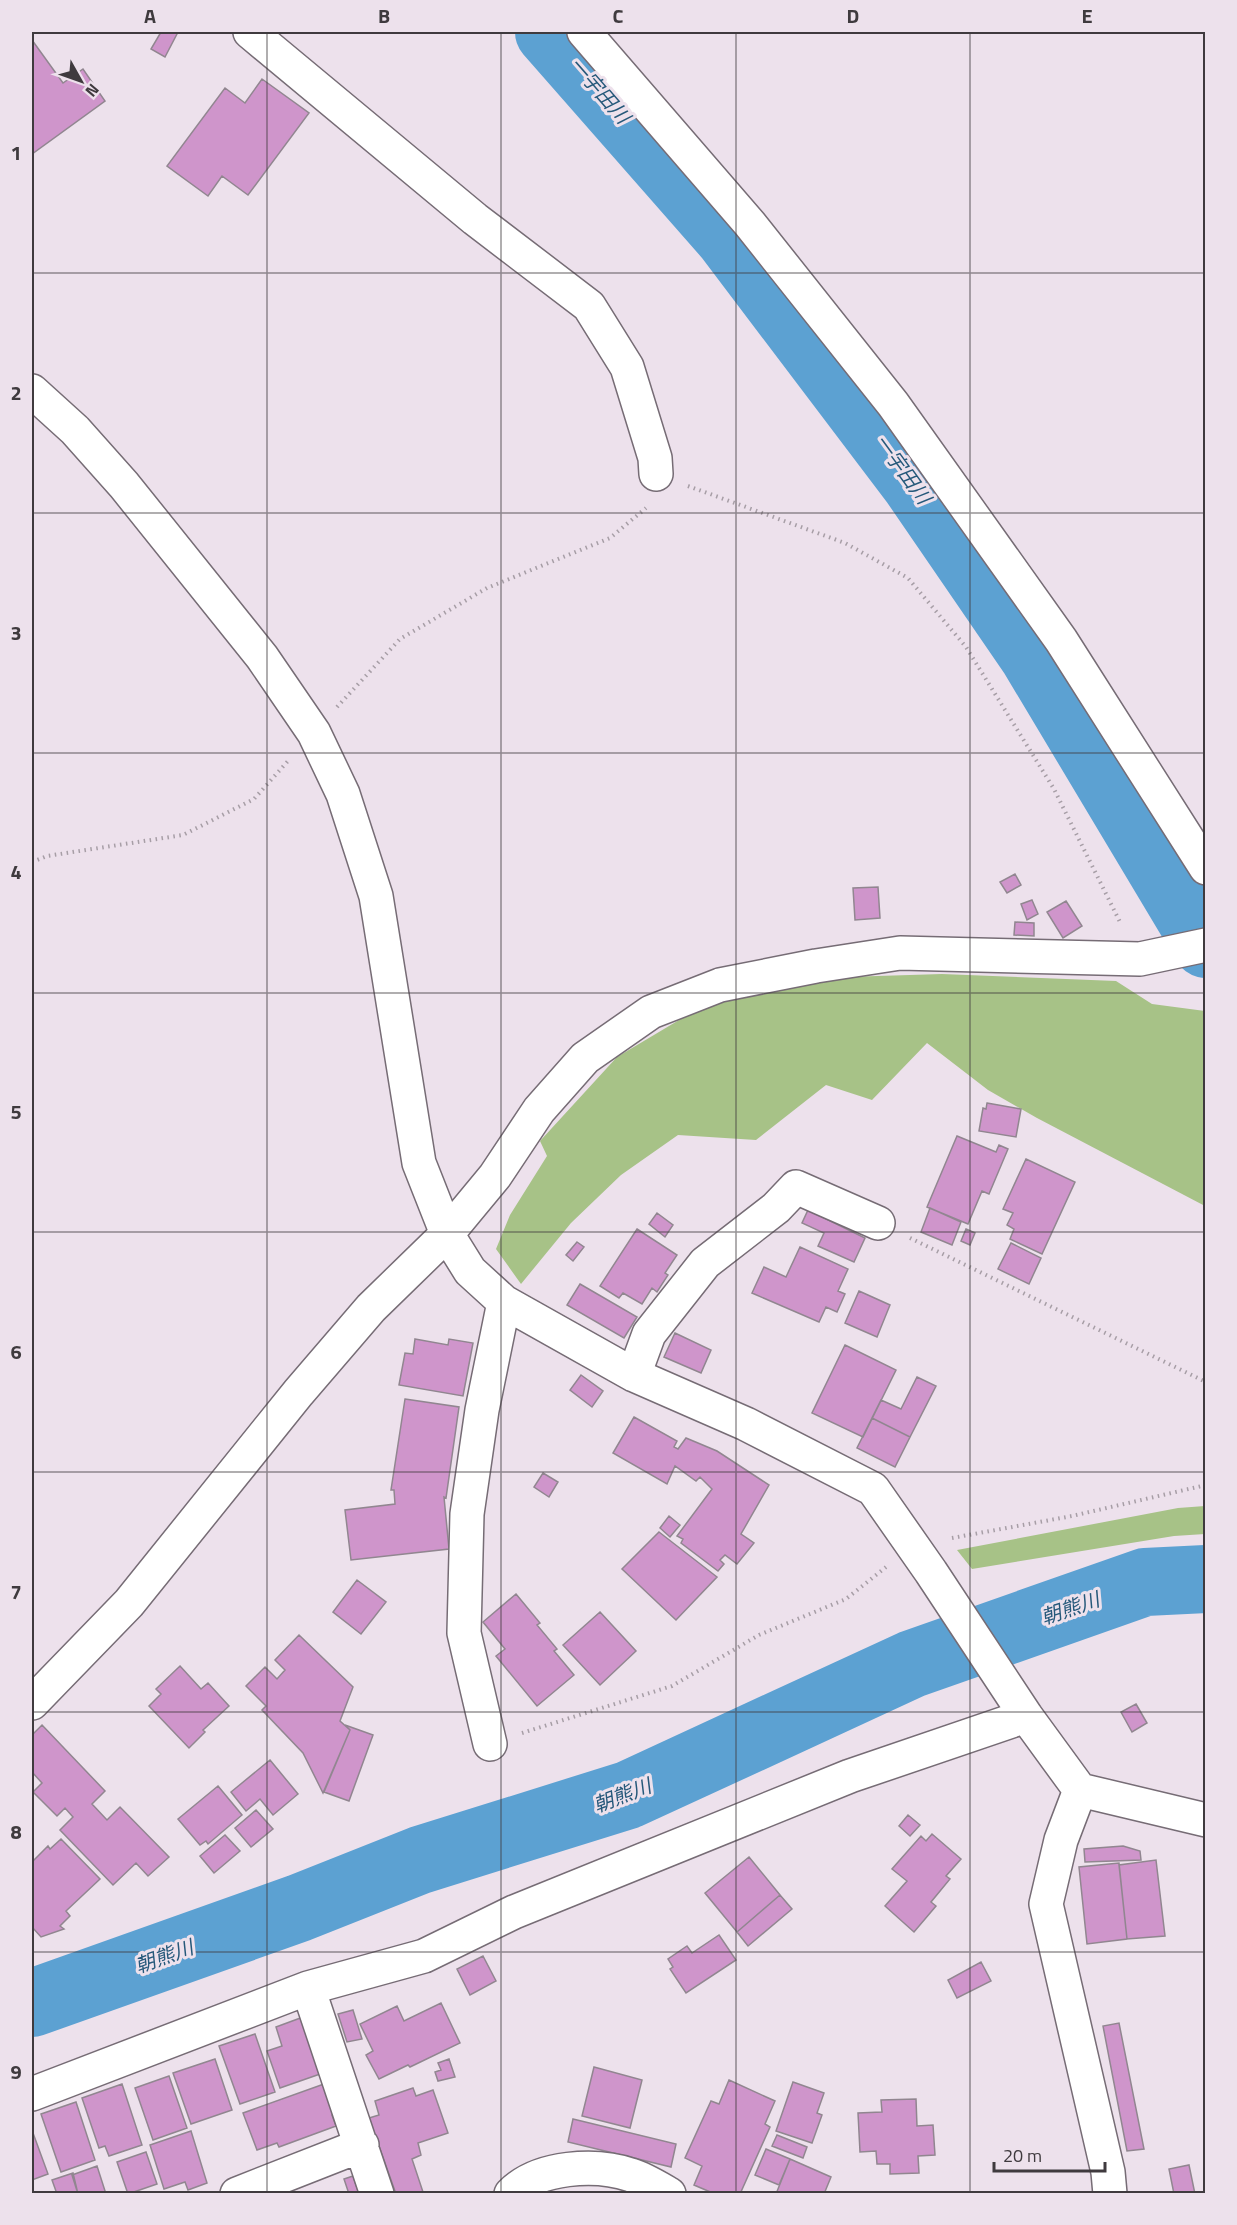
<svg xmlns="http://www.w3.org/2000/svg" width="1237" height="2225" font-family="'Titillium Web','Noto Sans JP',sans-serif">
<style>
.green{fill:#a7c287}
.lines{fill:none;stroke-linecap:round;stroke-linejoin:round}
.river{stroke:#5ca1d2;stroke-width:68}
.building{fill:#cf95cb;stroke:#918690;stroke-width:1.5}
.minor-casing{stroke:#766c75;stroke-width:36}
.path{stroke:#a79ea6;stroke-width:4;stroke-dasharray:1.5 4.5;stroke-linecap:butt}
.minor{stroke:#fff;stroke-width:33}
.grid{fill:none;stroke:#3f3a3e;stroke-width:1.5;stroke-opacity:0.55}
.labels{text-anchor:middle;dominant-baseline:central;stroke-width:6;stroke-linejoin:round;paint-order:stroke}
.water-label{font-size:20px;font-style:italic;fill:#25587a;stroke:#ede1ec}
.neatline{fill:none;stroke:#3f3a3e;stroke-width:2}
.grid-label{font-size:20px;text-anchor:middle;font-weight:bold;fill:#3f3a3e}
</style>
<rect width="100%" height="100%" fill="#ede1ec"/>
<path class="green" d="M942,974L1116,981L1152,1004L1205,1011V1206L1037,1118L988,1090L927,1043L872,1100L826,1085L756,1140L678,1135L621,1175L571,1223L521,1284L496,1249L510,1215L547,1156L540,1141L617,1057L716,998L845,977Z
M1205,1506V1534L1174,1536L972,1569L957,1550L1178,1508Z"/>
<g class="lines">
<path class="river" d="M549,32L728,236L915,483L1033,655L1206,944
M32,2003L299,1908L420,1860L628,1795L912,1664L1145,1582L1206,1579"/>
</g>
<path class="building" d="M161,32H178L165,57L151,49Z
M32,40L63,83L83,69L105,101L32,154Z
M262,79L309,113L248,195L222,176L208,196L167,166L225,88L245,103Z
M1015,874L1021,885L1007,893L1000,882Z
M878,887L880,918L855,920L853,888Z
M1032,900L1038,914L1027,920L1021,904Z
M1066,901L1082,926L1063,938L1047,912Z
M1015,922L1034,923V936L1014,935Z
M987,1103L1021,1109L1016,1137L979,1131L983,1108L986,1109Z
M957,1136L996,1152L999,1145L1008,1149L989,1194L982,1191L968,1224L927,1207Z
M1026,1159L1075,1182L1042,1254L1010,1239L1014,1229L1007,1225L1013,1213L1003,1209Z
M930,1208L961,1222L952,1245L921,1232Z
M808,1210L865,1238L854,1262L818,1246L824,1233L802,1223Z
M657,1213L673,1225L665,1237L649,1224Z
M637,1229L677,1255L665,1273L668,1275L657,1292L652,1288L642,1304L623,1293L619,1298L600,1286Z
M966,1229L975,1233L970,1245L961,1241Z
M577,1242L584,1247L573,1261L566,1255Z
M1011,1243L1041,1258L1029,1284L998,1269Z
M800,1247L848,1269L838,1291L845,1294L837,1312L826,1307L819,1322L752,1293L764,1267L786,1277Z
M580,1284L637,1317L624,1338L567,1305Z
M859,1291L890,1305L877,1337L845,1323Z
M675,1333L711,1350L701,1373L664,1357Z
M415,1339L448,1345L449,1339L473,1343L463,1396L399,1385L405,1353L413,1354Z
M845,1345L896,1370L863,1437L812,1413Z
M581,1375L603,1391L592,1407L570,1390Z
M917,1377L936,1386L910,1437L872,1418L881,1400L901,1409Z
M405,1399L459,1407L446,1498L444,1497L449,1549L351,1560L345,1510L395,1504L394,1490H391Z
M634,1417L677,1441L674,1447L678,1449L686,1438L717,1451L769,1485L741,1534L754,1543L737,1564L725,1555L720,1560L724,1564L718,1571L681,1543L683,1539L677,1536L712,1489L700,1477L696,1481L675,1466L667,1484L613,1453Z
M872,1418L910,1437L895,1467L857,1448Z
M543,1473L558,1482L549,1497L534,1487Z
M669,1516L680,1525L670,1537L660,1528Z
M659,1532L717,1577L676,1620L622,1569Z
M357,1580L386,1602L361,1634L333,1612Z
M516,1594L540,1623L537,1625L557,1649L554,1651L574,1675L537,1706L496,1656L505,1649L483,1622Z
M600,1612L636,1651L600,1685L563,1645Z
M299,1635L353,1687L340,1721L350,1730L323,1793L303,1753L262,1710L266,1706L246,1686L265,1667L277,1679L285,1670L275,1660Z
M180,1666L201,1689L208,1683L229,1706L203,1730L205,1732L189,1748L149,1706L161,1694L156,1689Z
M1136,1704L1147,1723L1132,1732L1121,1712Z
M42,1725L105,1791L92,1804L107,1820L120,1807L169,1857L148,1876L136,1863L113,1885L60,1830L73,1817L65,1808L57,1816L33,1792L42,1783L32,1772V1735Z
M345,1725L373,1735L349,1801L324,1792L350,1730Z
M270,1760L298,1794L273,1815L260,1799L246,1811L231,1792Z
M218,1786L242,1815L208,1844L206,1841L200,1845L178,1819Z
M256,1810L273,1829L251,1847L235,1828Z
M908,1815L920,1825L910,1836L899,1826Z
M932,1834L961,1859L946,1876L950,1879L931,1902L936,1906L914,1932L885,1906L907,1881L892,1869L921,1836L926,1841Z
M225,1835L240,1851L214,1873L200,1856Z
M61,1839L100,1879L66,1911L70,1916L60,1926L64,1929L41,1937L32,1927V1862L48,1846L50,1849Z
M1123,1846L1140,1851L1141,1860L1085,1862L1084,1849Z
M749,1857L780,1895L737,1932L705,1893Z
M1156,1860L1165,1936L1127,1939L1119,1865Z
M1119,1863L1127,1939L1087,1944L1079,1867Z
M780,1895L792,1909L748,1946L737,1932Z
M719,1935L736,1960L686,1993L670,1969L673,1967L668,1959L687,1946L692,1953Z
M483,1956L496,1981L470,1995L457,1969Z
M981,1962L991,1981L957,1998L948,1980Z
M441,2003L460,2043L410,2067L408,2065L379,2079L366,2055L373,2051L360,2024L397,2006L404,2021Z
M353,2010L362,2039L347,2042L338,2014Z
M303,2017L323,2073L280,2088L267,2051L282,2046L276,2027Z
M1119,2023L1144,2149L1127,2151L1103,2026Z
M255,2034L275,2092L240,2104L219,2046Z
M215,2059L232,2110L191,2124L173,2073Z
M449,2059L455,2077L438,2081L435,2072L441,2070L438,2063Z
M594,2067L642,2080L630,2128L582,2116Z
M169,2076L187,2128L153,2140L135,2088Z
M729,2080L775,2101L765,2124L770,2127L740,2194H715L694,2185L702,2166L685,2158L711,2101L719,2104Z
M793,2082L824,2093L817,2113L822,2115L812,2143L776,2131Z
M122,2084L142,2145L109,2156L105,2146L99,2148L82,2098Z
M324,2084L335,2113L332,2115L336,2126L279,2147L277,2143L257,2150L243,2113Z
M413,2088L416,2096L433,2090L448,2133L418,2143L421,2155L412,2159L423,2192L396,2194L369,2118L379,2115L375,2101Z
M916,2099L917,2126L933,2125L935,2155L918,2156L919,2173L890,2174V2164H877L876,2151L860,2152L858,2113L882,2112L881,2100Z
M76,2102L95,2160L61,2172L41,2114Z
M573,2119L676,2144L671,2167L568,2142Z
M191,2131L207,2183L188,2190L185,2182L164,2189L150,2145Z
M32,2133H33L48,2174L32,2180Z
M777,2135L807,2147L803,2158L772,2146Z
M766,2149L790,2159L779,2185L755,2175Z
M146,2152L157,2184L128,2194L117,2162Z
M790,2159L831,2177L824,2194H776Z
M1189,2165L1195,2194H1174L1169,2169Z
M97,2166L106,2194H78L72,2175Z
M73,2173L78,2194H57L52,2180Z
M353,2176L359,2194H349L344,2179Z"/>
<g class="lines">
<defs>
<path id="minor" d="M250,32L475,219L589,306L627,367L655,458L656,474
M584,32L750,224L893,404L1061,640L1206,868
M32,391L75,430L124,485L262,657L314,733L343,794L376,896L419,1163L447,1234L470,1271L504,1302L634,1375L746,1424L873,1489L931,1572L1026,1716L1080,1790L1206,1820
M634,1375L649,1334L705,1263L776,1208L796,1187L878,1223
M32,1703L129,1603L298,1393L371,1308L447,1234L495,1176L539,1110L585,1058L651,1012L720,985L816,966L900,953L1140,959L1206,945
M490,1744L464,1633L467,1514L482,1410L504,1302
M1080,1790L1061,1840L1046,1904L1108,2172L1110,2194
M308,1988L377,2194
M32,2094L308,1988L424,1956L514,1912L850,1776L1026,1716
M237,2194L362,2145
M511,2194C538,2166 596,2163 631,2175C644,2179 657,2187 669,2194"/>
</defs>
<use href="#minor" class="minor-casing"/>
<path class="path" d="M688,486L845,543L908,578L966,647L1054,789L1121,924
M337,707L400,639L487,588L610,538L646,508
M32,862L47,856L183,835L254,799L288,761
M910,1238L1206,1382
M952,1538L1072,1516L1206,1485
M522,1733L672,1686L759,1635L846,1599L886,1567"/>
<use href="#minor" class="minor"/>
</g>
<path class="grid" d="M267,32V2194M501,32V2194M736,32V2194M970,32V2194M32,273H1206M32,513H1206M32,753H1206M32,993H1206M32,1232H1206M32,1472H1206M32,1712H1206M32,1952H1206"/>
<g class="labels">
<g class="water-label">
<text transform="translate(600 90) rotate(49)">一宇田川</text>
<text transform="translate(903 469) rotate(54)">一宇田川</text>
<text transform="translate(1070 1608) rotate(-19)">朝熊川</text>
<text transform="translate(622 1795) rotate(-21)">朝熊川</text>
<text transform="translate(164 1956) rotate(-20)">朝熊川</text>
</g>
</g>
<rect width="1237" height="2225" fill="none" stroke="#ede1ec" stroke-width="66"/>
<g transform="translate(81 81) rotate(130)" stroke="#ede1ec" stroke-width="4.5" paint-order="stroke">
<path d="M0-4.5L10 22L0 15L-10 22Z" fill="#3f3a3e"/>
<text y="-9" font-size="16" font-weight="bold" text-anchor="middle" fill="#3f3a3e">N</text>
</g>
<path d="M994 2162v9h111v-9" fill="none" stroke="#3f3a3e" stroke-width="3"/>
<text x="1003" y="2162" font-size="18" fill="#3f3a3e" stroke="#ede1ec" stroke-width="4.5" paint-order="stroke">20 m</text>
<rect x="33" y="33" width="1171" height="2159" class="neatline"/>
<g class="grid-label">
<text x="150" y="23">A</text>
<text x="384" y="23">B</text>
<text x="618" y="23">C</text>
<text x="853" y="23">D</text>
<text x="1087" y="23">E</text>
<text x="16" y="160">1</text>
<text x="16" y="400">2</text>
<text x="16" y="640">3</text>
<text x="16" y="879">4</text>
<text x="16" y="1119">5</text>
<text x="16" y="1359">6</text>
<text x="16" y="1599">7</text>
<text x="16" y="1839">8</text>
<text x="16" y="2079">9</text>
</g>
</svg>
